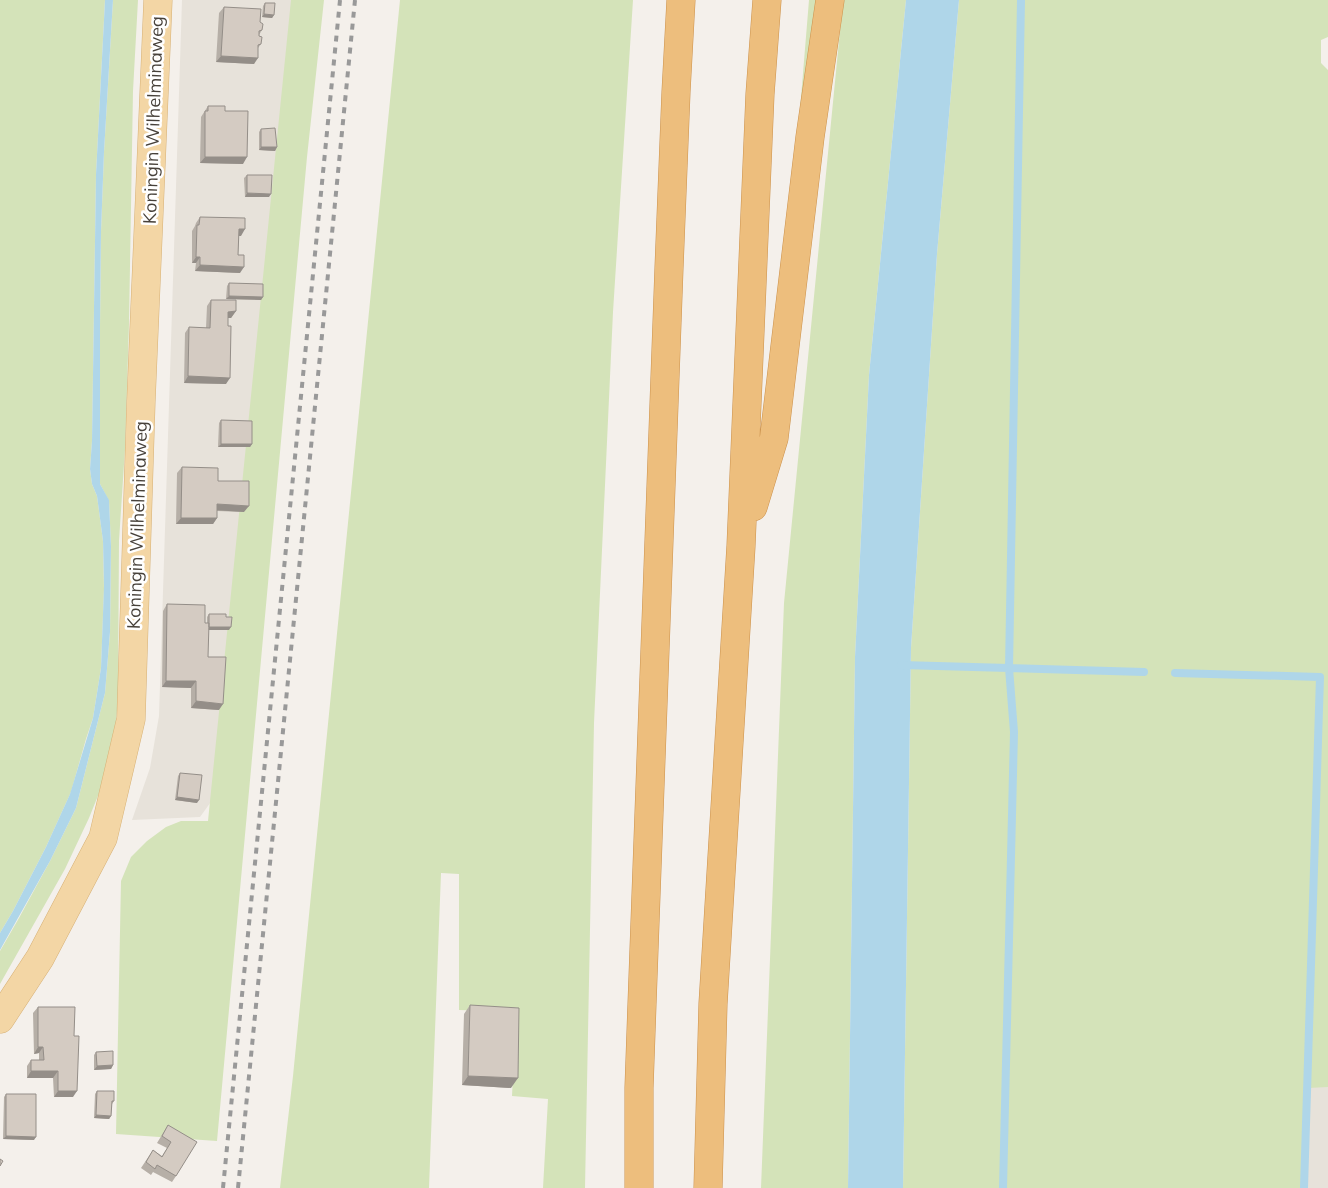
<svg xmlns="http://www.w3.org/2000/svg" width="1328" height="1188" font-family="Mulish,sans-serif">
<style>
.residential{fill:#e7e2da}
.green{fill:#d4e3b9}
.water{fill:#afd6e9}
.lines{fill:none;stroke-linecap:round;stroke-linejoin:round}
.stream{stroke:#afd6e9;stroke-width:8}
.major-casing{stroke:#d7b176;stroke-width:29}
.highway-casing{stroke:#cc924d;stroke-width:29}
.major{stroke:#f3d6a5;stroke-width:28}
.highway{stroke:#edbe7d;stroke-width:28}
.rail{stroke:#999;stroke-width:4;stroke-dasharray:6 6;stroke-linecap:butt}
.wall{fill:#b6afa7}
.shaded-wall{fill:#948e88}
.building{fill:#d4cbc2;stroke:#948e88}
.labels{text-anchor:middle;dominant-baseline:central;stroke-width:5;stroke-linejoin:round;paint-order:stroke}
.street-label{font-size:18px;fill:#47413a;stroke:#fff}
</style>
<rect width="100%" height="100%" fill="#f4f0eb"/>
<path class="residential" d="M182,0H297L213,799L200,817L132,820L150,768L159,716Z
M1308,1087H1328V1188H1306Z"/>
<path class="green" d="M0,0H105L96,174L92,441L90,469L92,484L97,496L103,541L104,589L101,668L93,718L86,739L71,792L46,847L13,911L0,933Z
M113,0H138L133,91L129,324L125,449L119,541L118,697L115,736L108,771L89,818L65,869L0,984V951L19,918L50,861L76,808L105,693L110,632L111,546L109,501L100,484V326L101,232L104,152Z
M291,0H324L307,157L217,1141L116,1134L121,881L131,857L147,841L166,827L181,821H208Z
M400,0H633L613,312L594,723L585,1188H543L548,1099L512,1096L516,1012L459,1010V874L441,873L429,1188H280L293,1076Z
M809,0H818L798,134Z
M843,0H906L869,375L855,657L848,1188H761L784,603Z
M959,0H1328V37L1321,40V63L1328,70V1087L1308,1088L1306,1188H903L911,648L937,254Z"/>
<path class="water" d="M105,0H113L104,152L101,232L100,326V484L109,500L111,546L110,632L105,693L76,808L50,861L0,950V933L13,911L46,847L70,794L93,718L101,668L104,586L103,541L97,496L92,484L90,469L92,441L96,174Z
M906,0H959L937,254L911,648L903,1188H848L855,657L869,375Z"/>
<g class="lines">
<path class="stream" d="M901,665L1144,672
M1175,673L1320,677L1304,1188
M1003,1188L1014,732L1009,668L1021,0"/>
<defs>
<path id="major" d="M0,1019L40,958L103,838L131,719L141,401L158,0"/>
<path id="highway" d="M753,507L774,438L810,137L830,0
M639,1188V1088L642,1004L669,268L676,92L681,0
M708,1188L713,1004L741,546L760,94L767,0"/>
</defs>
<use href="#major" class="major-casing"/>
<use href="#highway" class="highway-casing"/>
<use href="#major" class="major"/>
<use href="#highway" class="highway"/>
<path class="rail" d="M223,1188L340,0
M238,1188L355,0"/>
</g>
<path class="wall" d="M265,3L274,15L272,18L262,17L263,6Z
M224,7L260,22L262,30L259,35L261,44L258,48L254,64L216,62L219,13Z
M208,106L225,111L243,164L200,163L201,117Z
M261,129L277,147L275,151L259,150V132Z
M247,175L269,197H245L244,178Z
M200,217L241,236H239L238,255L240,273L195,271L196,263H192V231L195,226L196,223Z
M229,283L263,297L261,300L226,299L227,286Z
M211,300L236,311L231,318H228L226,384L184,383L185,333L189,327L206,328L207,306Z
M221,420L252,444L250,447H218L219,423Z
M182,467L218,481L244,512L217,511V518L213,524H176L177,473Z
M167,604L205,623H207V617L209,614L226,617L229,630H208V657L219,710L191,708V688L162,687L163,611Z
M180,773L197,803L175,800L178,776Z
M470,1005L511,1088L462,1085L464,1014Z
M38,1007L73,1097H54L53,1078H27V1066L31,1060H39V1053L34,1054L33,1013Z
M96,1052L113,1065L111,1069L94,1070V1055Z
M97,1091L114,1101L112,1104L111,1116L109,1119L94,1118L95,1094Z
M6,1094L34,1140L3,1139L4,1097Z
M168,1125L176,1176L172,1182L153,1172L151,1175L141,1168L153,1150L162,1156L167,1148L157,1143Z"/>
<path class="shaded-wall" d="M264,14L274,15L272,18L262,17Z
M221,56L258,58L254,64L216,62Z
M261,147H277L275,151L259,150Z
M205,157H247L243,164L200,163Z
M247,193L271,194L269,197H245Z
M239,229H245L241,236H234Z
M196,257H200L196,263H192Z
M200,265L244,267L240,273L195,271Z
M229,296L263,297L261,300L226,299Z
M236,311L231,318H224L228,312Z
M188,376L230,378L226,384L184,383Z
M221,444H252L250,447H218Z
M217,504L249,506L244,512L213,510Z
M181,518H217L213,524H176Z
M209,627H231L229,630H207Z
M166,681H196L191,688L162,687Z
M196,701L223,704L219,710L191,708Z
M177,797L199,800L197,803L175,800Z
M38,1047H43L39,1053L34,1054Z
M113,1065L111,1069L94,1070L97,1066Z
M31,1071H58L53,1078H27Z
M468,1076L518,1078L511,1088L462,1085Z
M58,1091H77L73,1097H54Z
M96,1115L111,1116L109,1119L94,1118Z
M6,1136L36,1137L34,1140L3,1139Z"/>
<path class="building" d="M265,3H275L274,15L264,14Z
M224,7L261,9L260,22L263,24L262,30L259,31V36L262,37L261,44L258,45V58L221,56Z
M208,106H225V111H248L247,157H205V111H208Z
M275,128L277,147H261V129Z
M247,175H272L271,194L247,193Z
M200,217L245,218V229H239L238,255H244V267L200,265V257H196L197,225H199Z
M229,283L263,284V297L229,296Z
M211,300H236V311L228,312V326H231L230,378L188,376L189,327L210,328Z
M221,420L252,421V444H221Z
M182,467L218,468V481H249V506L217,504V518H181Z
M167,604L205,605V623H209L208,657H226L223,704L196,701V681H166Z
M209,614H226V617H232L231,627H209Z
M180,773L202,775L199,800L177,797Z
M470,1005L519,1008L518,1078L468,1076Z
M38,1007H75L74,1036H79L77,1091H58V1071H31V1060H44L43,1047H38Z
M113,1051V1065L97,1066L96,1052Z
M97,1091H114V1101H112L111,1116L96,1115Z
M6,1094H36V1137L6,1136Z
M168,1125L197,1142L176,1176L157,1165L155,1169L146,1162L153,1150L162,1157L171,1142L162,1136Z
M0,1159L3,1161L0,1166Z"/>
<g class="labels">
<g class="street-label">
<text transform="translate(153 120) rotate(-88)">Koningin Wilhelminaweg</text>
<text transform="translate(137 525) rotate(-88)">Koningin Wilhelminaweg</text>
</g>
</g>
</svg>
